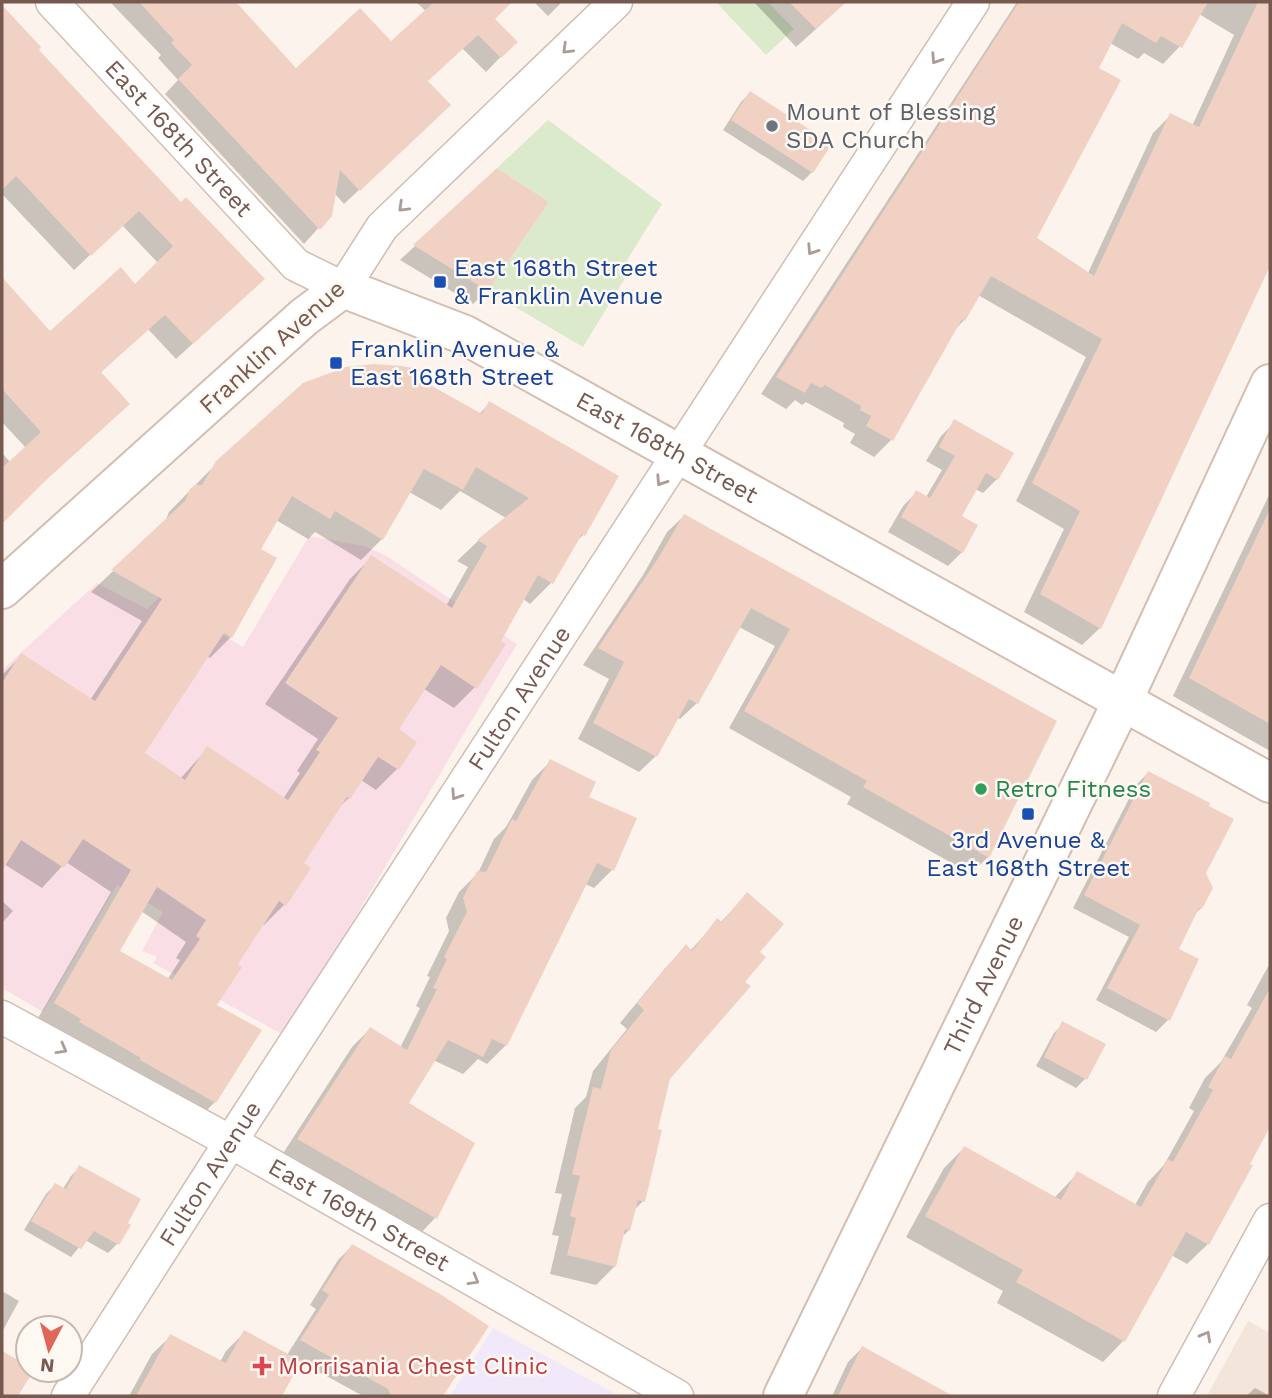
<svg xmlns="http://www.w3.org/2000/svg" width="1272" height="1398" font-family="'Work Sans',sans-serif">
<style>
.residential{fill:#f4e5da}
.education{fill:#f1e8f9}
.medical{fill:#f9dfe5}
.green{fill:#daeaca}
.shadow{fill:#0003;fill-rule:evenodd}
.building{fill:#f0d1c4;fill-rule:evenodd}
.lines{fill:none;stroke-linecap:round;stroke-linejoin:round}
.street-casing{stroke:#d1bdb3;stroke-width:35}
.secondary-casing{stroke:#d4bdb1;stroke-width:42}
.street{stroke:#fff;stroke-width:32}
.secondary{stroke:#fff;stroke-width:38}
.oneway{stroke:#ad9b95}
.worship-dot{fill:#6b7280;stroke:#fef8f2;stroke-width:2.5}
.transit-dot{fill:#1a4fb4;stroke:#fef8f2;stroke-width:2.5}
.leisure-dot{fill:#2e9e5b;stroke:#fef8f2;stroke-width:2.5}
.health-dot{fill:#e0444e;stroke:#fef8f2;stroke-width:2.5}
.labels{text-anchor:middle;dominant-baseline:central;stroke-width:5;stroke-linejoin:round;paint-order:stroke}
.worship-label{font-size:24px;fill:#5b616d;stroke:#fef8f2;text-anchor:start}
.street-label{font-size:24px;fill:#77594f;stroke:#fef8f2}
.transit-label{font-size:24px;fill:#164399;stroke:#fef8f2;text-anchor:start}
.leisure-label{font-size:24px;fill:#27864d;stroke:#fef8f2;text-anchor:start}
.health-label{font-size:24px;fill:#be3a42;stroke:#fef8f2;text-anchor:start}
</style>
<rect width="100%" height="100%" fill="#fcf4ec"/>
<path class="residential" d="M1248,1321L1270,1333V1396H1207Z"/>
<path class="education" d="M493,1328L620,1396H450Z"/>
<path class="medical" d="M309,536L364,546L387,556L517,644L285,1036L153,963L157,957L142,951L163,912L117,885L43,1012L2,988V670L97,583L147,609L160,596L243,647Z"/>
<path class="green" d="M716,2H768L794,29L766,55Z
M548,120L662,204L627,260L633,265L583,347L488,291L549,202L497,168Z"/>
<path class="shadow" d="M110,2H210L235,28L296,70L391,44L426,11L416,2H510L492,19L515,42L486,72L462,48L426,81L434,119L344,204L334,193L330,215L304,244L165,94L178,80L158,58L161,55Z
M534,2H562L548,16Z
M754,2H846L796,47Z
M1017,2H1270V262L1100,628L1082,645L1024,612L1064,529L1016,501L1086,357L978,295L964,320L953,332L891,440L874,457L850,443L855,434L843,427L844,423L806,402L802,405L795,400L786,409L761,394ZM1199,14L1234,35L1192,126L1170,116L1153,133L1088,273L1034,239L1097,68L1110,43L1138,59L1144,53L1163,64L1180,46Z
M2,8L39,47L36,50L246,295L176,359L148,329L100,373L25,498L2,522V453L10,462L26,448L2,422V286L5,283L50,334L135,286L158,263L122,225L74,270L2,194Z
M750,93L812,172L803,181L723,130L741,102Z
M497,170L487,290L473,304L400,260Z
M420,382L479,414L490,403L617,476L583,535L574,544L551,583L530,604L523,599L475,687L454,708L424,689L397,730L415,742L397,769L376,790L361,780L349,798L336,810L301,864L285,904L264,925L262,924L235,965L215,1006V1102L194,1123L34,1025L111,892L66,862L42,888L4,864L2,867V675L22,655L90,700L142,621L91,592L165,522L169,512L218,462ZM460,491L506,518L478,541L457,561L468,567L446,606L371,558L350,579L265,704L318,739L297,771L300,773L283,799L207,749L180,779L143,754L207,656L210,658L231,637L258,549L276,520L308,539L315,532L361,560L382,539L409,492L441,510ZM141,911L186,942L176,958L180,960L167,980L117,952Z
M955,422L1011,454L997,479L983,493L975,489L959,516L962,552L948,566L888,532L903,506L917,492L926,497L942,470L926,461L941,436Z
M1270,493V751L1173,696Z
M684,516L1055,722L988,857L971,874L847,804L851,797L729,728L775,646L739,627L697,703L680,719L676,717L656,756L639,772L578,739L609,679L583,665L643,575L667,532Z
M551,761L586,797L612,870L594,888L585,884L506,1045L487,1064L478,1059L463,1074L433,1060L407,1104L473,1143L435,1218L417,1237L280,1158L352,1047L370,1029L400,1048L420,1008L416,1006L430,977L427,976L449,931L446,918L459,892L478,873L494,839L506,827L532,780Z
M1148,773L1204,873L1201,908L1194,915L1176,950L1168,1020L1156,1032L1096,1000L1129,937L1073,908L1136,785Z
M747,894L758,952L669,1078L656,1131L643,1201L633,1211L629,1230L621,1238L614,1267L596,1285L550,1274L559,1236L552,1235L562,1194L555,1193L575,1108L586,1097L593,1071L627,1029L620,1023L668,965L686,947L690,951L718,920L720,923Z
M2,901L13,911L2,923Z
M1270,963V1123L1208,1244L1187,1264L1171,1255L1123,1341L1103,1362L997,1303L1003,1291L906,1237L944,1168L964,1148L1054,1198L1077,1174L1135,1205L1148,1182L1164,1165L1194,1111L1189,1108L1205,1078L1221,1062L1252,1008L1247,1005Z
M1063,1024L1085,1079L1076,1088L1036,1066L1054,1033Z
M80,1167L129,1226L117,1244L108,1253L85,1240L71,1257L24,1230L46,1194L55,1185L63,1189L71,1176Z
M352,1246L486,1326L441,1396H363L299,1361L280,1396H129L152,1354L171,1336L220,1362L226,1351L245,1332L287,1355L316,1309L310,1305L338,1260Z
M2,1291L19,1301L2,1332Z
M862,1348L949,1396H832L848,1362Z
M1255,1388L1270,1396H1246Z"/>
<path class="building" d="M139,2H236L296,68L360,8L391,41L434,2H512L495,19L518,42L501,58L478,35L428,81L451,105L360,191L340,170L332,216L320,230L178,79L192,65L171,43L174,40Z
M789,2H846L816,29Z
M1019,2H1208L1182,48L1161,36L1156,43L1122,23L1099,68L1121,80L1037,238L1094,276L1170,113L1199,127L1258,2H1270V266L1101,629L1040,594L1080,511L1032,483L1102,339L991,276L965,321L962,319L893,441L866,426L871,416L860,410L861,406L825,385L821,388L811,383L805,393L776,377Z
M2,5L41,47L39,50L181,202L186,197L265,279L193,344L165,315L101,372L130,404L43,483L2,524V468L41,432L2,389V277L50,331L121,267L135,284L173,246L139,211L91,256L16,176L2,190Z
M750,91L832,144L813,173L731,120Z
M497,168L549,202L488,291L413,245Z
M374,364L402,366L428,371L423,381L482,414L489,401L619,476L585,536L582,534L553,584L538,575L501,641L506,644L477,689L441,665L399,729L417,742L399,770L378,757L350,799L347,797L304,863L311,868L286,906L279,901L238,964L242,967L217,1005L262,1030L216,1103L140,1060L141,1058L79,1022L81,1019L54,1003L131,870L83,839L64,868L21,840L2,871V683L21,653L95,701L162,599L111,570L185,501L190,489L195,485H202L216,461L303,383L346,367ZM476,467L529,498L477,540L487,546L452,608L371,555L285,683L338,718L316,750L320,752L288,800L207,746L185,780L145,753L224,633L232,638L277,558L261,549L292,496L330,519L335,511L383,540L424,469L463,490ZM157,887L206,920L196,936L200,939L172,980L120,951Z
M954,419L1014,453L998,480L986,473L962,516L978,525L963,553L901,517L916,490L930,498L955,456L939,447Z
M1270,509V724L1189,678Z
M684,514L1057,721L989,858L863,787L867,781L744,711L790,629L751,608L698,704L689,699L657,757L593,723L624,662L598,648L659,557Z
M550,759L596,782L589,797L637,818L614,871L597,863L507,1046L492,1039L483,1057L448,1040L409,1103L475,1143L437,1219L297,1139L370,1027L407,1050L437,989L433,988L447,959L444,957L467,912L463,898L469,886L477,871L486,872L512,819L516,821Z
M1148,771L1210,803L1209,806L1234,819L1206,873L1213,888L1202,909L1199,908L1179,949L1199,959L1170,1021L1107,988L1140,925L1084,895Z
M747,892L784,924L760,952L766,957L745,982L751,986L670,1079L658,1129L662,1130L645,1202L638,1200L630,1231L625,1229L616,1267L567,1255L576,1218L570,1216L580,1176L572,1174L593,1087L601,1089L611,1050L644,1010L637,1003L686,944L692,951L717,918L722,922Z
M1270,988V1127L1250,1164L1253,1165L1209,1245L1186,1232L1125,1342L1016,1282L1023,1270L925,1216L964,1146L1061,1200L1077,1171L1141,1207L1168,1159L1173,1162L1213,1090L1208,1087L1225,1056L1231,1059Z
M1062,1021L1106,1044L1087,1080L1044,1057Z
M79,1165L141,1199L128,1223L131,1225L119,1245L94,1231L81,1249L31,1221L55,1183L66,1189Z
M352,1244L440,1294L489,1326L443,1396H391L388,1389L300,1340L329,1295L322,1290Z
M244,1330L301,1361L282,1396H136L170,1334L226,1363Z
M862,1346L953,1396H838Z
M2,1351L28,1366V1370H34L18,1396H2Z"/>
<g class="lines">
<defs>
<g id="street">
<path id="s1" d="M52,2L296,265L343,288L382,227L616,2"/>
<path id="s2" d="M2,1017L231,1142L677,1396"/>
<path id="s3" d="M68,1396L244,1121L973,2"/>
<path d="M1174,1396L1270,1220"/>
</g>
<g id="secondary">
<path id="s4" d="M2,589L304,317L343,288L465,335L1270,783"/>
<path id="s5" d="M783,1396L1123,700L1270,384"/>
</g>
</defs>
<use href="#street" class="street-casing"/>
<use href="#secondary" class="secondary-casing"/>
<use href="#street" class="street"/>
<use href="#secondary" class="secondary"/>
</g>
<defs><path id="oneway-chevron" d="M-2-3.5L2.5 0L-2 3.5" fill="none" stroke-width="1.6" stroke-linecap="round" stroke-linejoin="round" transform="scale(1.75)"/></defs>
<g class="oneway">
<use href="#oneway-chevron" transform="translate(567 49) rotate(136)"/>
<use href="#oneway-chevron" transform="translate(936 59) rotate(123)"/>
<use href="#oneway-chevron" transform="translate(403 207) rotate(136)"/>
<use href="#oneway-chevron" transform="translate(812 250) rotate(123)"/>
<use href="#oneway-chevron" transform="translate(661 481) rotate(123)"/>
<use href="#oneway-chevron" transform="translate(456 795) rotate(123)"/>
<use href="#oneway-chevron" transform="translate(62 1049) rotate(29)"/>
<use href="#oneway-chevron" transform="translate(474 1280) rotate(30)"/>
<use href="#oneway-chevron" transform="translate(1206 1336) rotate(-61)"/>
</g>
<circle class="worship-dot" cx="772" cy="126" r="7"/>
<g class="transit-dot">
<rect x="433" y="275" width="14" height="14" rx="3.5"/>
<rect x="329" y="356" width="14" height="14" rx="3.5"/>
<rect x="1021" y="807" width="14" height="14" rx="3.5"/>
</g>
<circle class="leisure-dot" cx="981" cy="789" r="7"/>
<path class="health-dot" d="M258.5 1355.5h7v7h7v7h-7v7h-7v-7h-7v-7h7z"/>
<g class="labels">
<g class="worship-label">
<text x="786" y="112">Mount of Blessing<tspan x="786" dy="28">SDA Church</tspan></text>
</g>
<g class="street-label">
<text stroke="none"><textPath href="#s1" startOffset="186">East 168th Street</textPath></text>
<text transform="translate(272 347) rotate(-42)">Franklin Avenue</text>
<text stroke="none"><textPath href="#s4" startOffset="817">East 168th Street</textPath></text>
<text stroke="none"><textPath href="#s3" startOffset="831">Fulton Avenue</textPath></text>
<text stroke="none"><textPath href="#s5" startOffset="457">Third Avenue</textPath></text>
<text stroke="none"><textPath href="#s3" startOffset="264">Fulton Avenue</textPath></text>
<text stroke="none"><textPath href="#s2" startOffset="408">East 169th Street</textPath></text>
</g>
<g class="transit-label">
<text x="454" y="268">East 168th Street<tspan x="454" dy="28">&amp; Franklin Avenue</tspan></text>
<text x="350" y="349">Franklin Avenue &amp;<tspan x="350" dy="28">East 168th Street</tspan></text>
<text x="1028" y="840" text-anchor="middle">3rd Avenue &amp;<tspan x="1028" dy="28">East 168th Street</tspan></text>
</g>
<g class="leisure-label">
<text x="995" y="789">Retro Fitness</text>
</g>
<g class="health-label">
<text x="278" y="1366">Morrisania Chest Clinic</text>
</g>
</g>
<rect width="1272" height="1398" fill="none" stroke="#77594f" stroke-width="7"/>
<g transform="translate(49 1349) rotate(186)"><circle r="33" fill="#fef8f2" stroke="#c8b8b1" stroke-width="2"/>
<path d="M0-5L12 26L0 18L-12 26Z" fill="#e06657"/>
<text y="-10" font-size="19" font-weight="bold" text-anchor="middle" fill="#77594f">N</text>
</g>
</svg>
